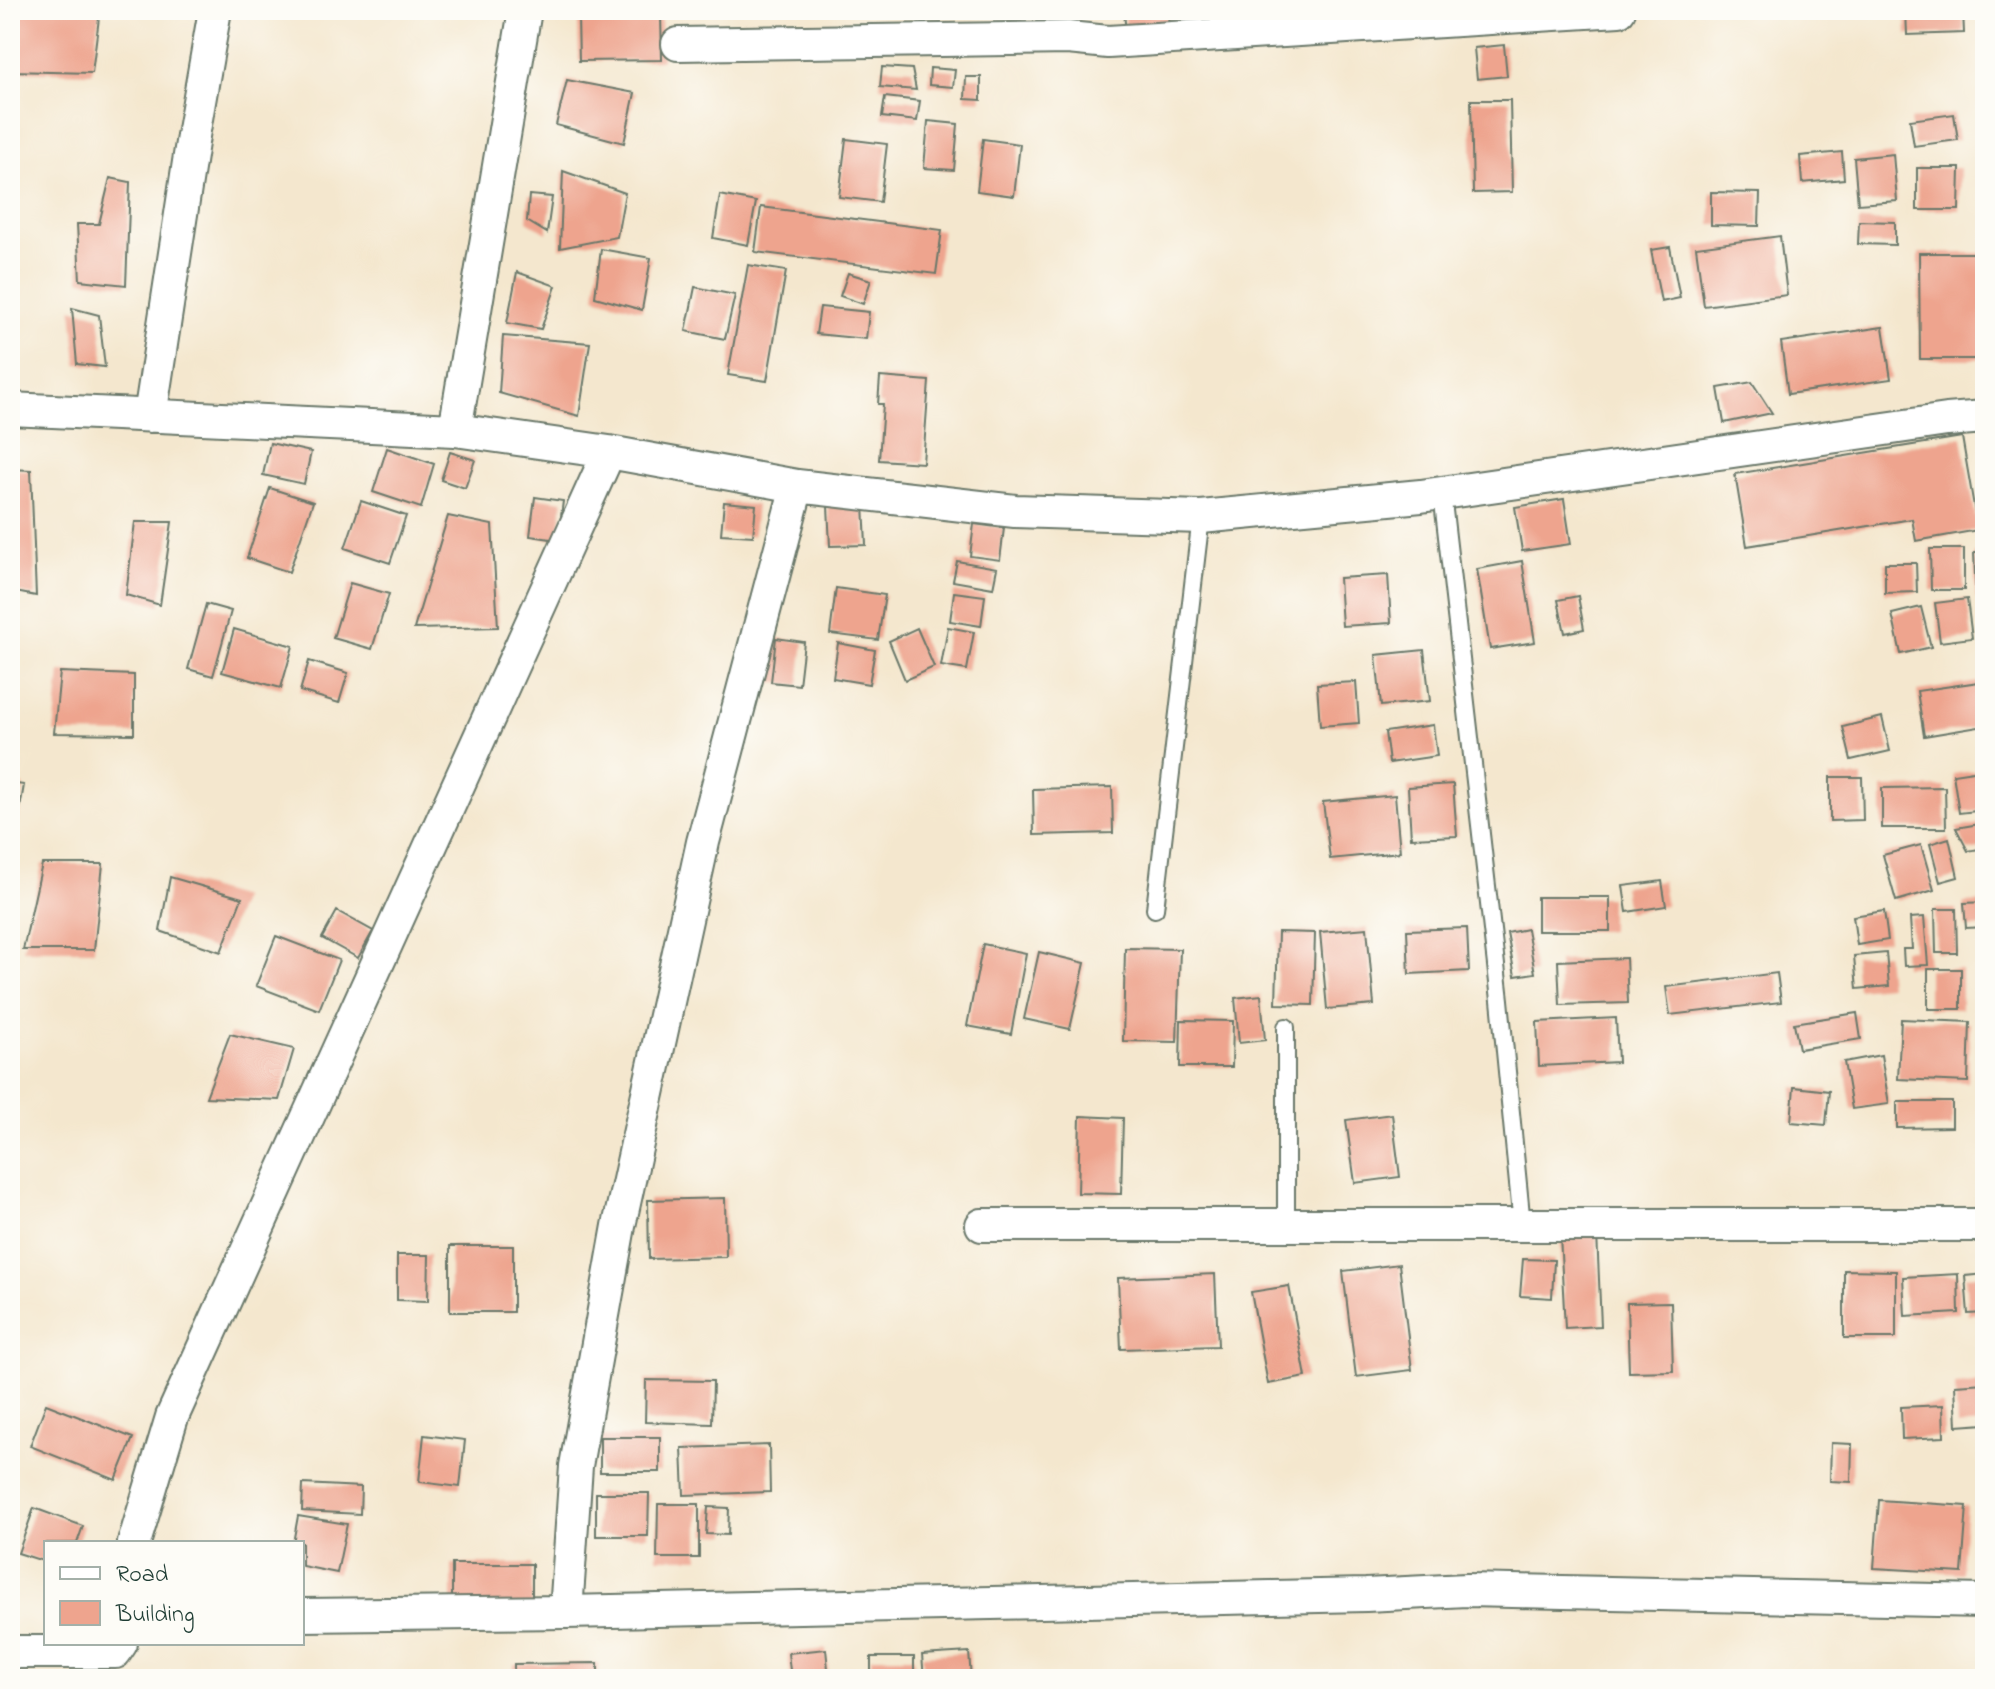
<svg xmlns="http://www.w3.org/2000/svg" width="1995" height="1689" font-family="'Indie Flower',sans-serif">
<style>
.building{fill:#eea48e}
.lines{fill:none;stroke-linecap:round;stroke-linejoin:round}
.service-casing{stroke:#6a786a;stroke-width:20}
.minor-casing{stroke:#6a786a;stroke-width:36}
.service{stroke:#fff;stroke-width:16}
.minor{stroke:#fff;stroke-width:32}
</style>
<rect width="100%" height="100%" fill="#fdfcf7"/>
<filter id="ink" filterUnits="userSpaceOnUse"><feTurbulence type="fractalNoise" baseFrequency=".0125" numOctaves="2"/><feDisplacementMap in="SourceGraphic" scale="16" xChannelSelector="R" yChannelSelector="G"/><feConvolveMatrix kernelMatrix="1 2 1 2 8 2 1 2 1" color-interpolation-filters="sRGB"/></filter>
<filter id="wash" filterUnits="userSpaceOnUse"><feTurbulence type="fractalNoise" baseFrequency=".006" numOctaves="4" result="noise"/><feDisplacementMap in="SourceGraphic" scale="32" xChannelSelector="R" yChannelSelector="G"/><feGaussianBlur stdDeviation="1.8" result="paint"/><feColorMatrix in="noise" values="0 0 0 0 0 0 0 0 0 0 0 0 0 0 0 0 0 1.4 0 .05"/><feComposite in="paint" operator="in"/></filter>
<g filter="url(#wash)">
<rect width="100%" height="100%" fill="#f4e7ce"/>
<g id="blocks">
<path class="building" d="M10,10H100L92,73L10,71Z
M1124,10H1168L1169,33L1126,36Z
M1906,10H1963L1964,33L1907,35Z
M661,15L662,60L579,61L578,16Z
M1504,45L1507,76L1477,79L1474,48Z
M882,67L912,69L916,90L880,87Z
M930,68L955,70L953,87L929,85Z
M966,77H981V100L965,99Z
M567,80L635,93L624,143L556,125Z
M885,97L920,101L917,121L882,117Z
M1471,100H1510L1512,192L1473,193Z
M1954,114L1958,140L1914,146L1910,120Z
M928,121L958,124L954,170L924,168Z
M846,139L887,144L880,202L839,197Z
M983,139L1020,144L1014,196L977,191Z
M1842,152L1844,179L1802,183L1800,156Z
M1893,154L1897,201L1858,204L1854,158Z
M1917,168H1960L1959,210H1917Z
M563,171L625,193L617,237L560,248Z
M110,178L130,182L126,285L80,280L77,224H99Z
M1711,192L1760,193L1759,226L1711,225Z
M529,195L552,197L547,233L527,221Z
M720,195L756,202L748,245L713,238Z
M761,207L942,230L936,274L755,252Z
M1859,221L1895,222V245L1858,244Z
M1780,236L1787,295L1704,306L1696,247Z
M1670,247L1680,298L1661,302L1651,250Z
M601,249L651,258L642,310L595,297Z
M1919,253H1985V359H1920Z
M748,265L786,271L767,381L728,375Z
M517,272L556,286L541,329L507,323Z
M848,273L871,280L863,304L840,296Z
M695,287L735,295L725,339L686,331Z
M820,307L869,312L866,339L816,334Z
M72,308L99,315L105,367L77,364Z
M1883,327L1891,379L1788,394L1781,342Z
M503,336L590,343L579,416L499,393Z
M880,377L929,381L923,463L879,460L883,404H878Z
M1752,382L1772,413L1724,423L1718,388Z
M1962,437L1978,530L1916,541L1912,519L1747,546L1735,474Z
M270,443L311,452L304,484L263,475Z
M387,448L434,464L421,508L373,492Z
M450,452L475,460L465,488L441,480Z
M10,469L31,470L36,596L10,591Z
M270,488L313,502L289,572L247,558Z
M535,497L563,501L558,540L530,536Z
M1564,499L1571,544L1522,551L1515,507Z
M361,501L406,516L390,563L345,548Z
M724,502L756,505L753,536L721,534Z
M864,504L866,545L830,546L828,506Z
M448,516L492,525L498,627L414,629Z
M135,522H172L160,605L126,595Z
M974,524L1004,528L1000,560L970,556Z
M1930,549H1964V590H1931Z
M1974,553H1985V599H1976Z
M957,561L997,568L993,588L953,581Z
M1522,561L1535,642L1490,649L1477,569Z
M1885,563H1916L1917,592L1885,593Z
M1388,575L1391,623L1342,626L1339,578Z
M350,583L389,594L372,649L333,638Z
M836,588L885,595L878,640L830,634Z
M954,592L985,596L981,626L950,621Z
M1578,596L1584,629L1565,633L1558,600Z
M1967,599L1972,638L1940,642L1935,603Z
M206,604L231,611L213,676L188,669Z
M1921,607L1931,647L1901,654L1892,614Z
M948,627L974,632L967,670L941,666Z
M917,628L934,667L905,680L889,641Z
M234,629L293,646L281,688L222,672Z
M776,638L804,642L799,685L771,682Z
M838,643L875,650L869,684L833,678Z
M1424,650L1430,701L1381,706L1376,655Z
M309,661L348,673L339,703L300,691Z
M60,672L134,675V734L54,733Z
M1356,682L1359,723L1320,726L1317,684Z
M1979,682L1985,726L1924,736L1917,691Z
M1882,717L1890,751L1851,760L1843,727Z
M1433,725L1437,756L1389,763L1385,732Z
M1980,770L1985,810L1959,813L1953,774Z
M1830,777H1862L1863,820L1830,821Z
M10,783L24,785L12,855H10Z
M1453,784L1457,836L1411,838L1408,787Z
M1112,787L1113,833L1034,835L1033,789Z
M1945,787L1946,828H1882V788Z
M1395,795L1400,852L1330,859L1323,802Z
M1985,823V848L1968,851L1956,828Z
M1949,838L1958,877L1940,882L1930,844Z
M1921,845L1934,890L1896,901L1883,855Z
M42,864H103L94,950H23Z
M170,877L242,898L221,952L160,931Z
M1662,881L1666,906L1627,912L1623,886Z
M1537,897H1610V931H1537Z
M1985,902V927L1966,928L1964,903Z
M1935,909H1956L1957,953H1936Z
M337,911L373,931L358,958L322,938Z
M1884,911L1888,940L1857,945L1853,916Z
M1924,917L1928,965L1904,966L1903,949H1912L1910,918Z
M1367,928L1374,1005L1327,1009L1320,932Z
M1467,928L1469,971L1409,974L1407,930Z
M1527,929L1535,973L1515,976L1507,933Z
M1278,932L1315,933L1313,1005L1276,1004Z
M276,936L339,960L319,1010L256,986Z
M983,944L1026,953L1011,1034L967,1026Z
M1125,948L1180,949L1177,1042L1123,1041Z
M1039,952L1085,963L1070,1029L1024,1019Z
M1886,953L1889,986L1857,989L1854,956Z
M1626,958L1628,1003L1560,1005L1558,961Z
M1928,969H1961V1009H1928Z
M1777,973L1781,1002L1670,1015L1666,987Z
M1261,995L1265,1040L1239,1043L1235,998Z
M1857,1013L1861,1039L1799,1049L1794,1023Z
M1616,1018L1618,1062L1539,1066L1537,1022Z
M1901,1019L1970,1022L1968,1082L1898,1079Z
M1181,1020L1233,1021L1232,1067H1180Z
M230,1034L294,1049L279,1100L206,1097Z
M1881,1055L1889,1104L1852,1109L1844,1062Z
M1794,1087L1829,1091L1826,1125L1791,1122Z
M1897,1102H1952V1127L1897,1128Z
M1392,1114L1400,1177L1355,1183L1346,1120Z
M1080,1116L1123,1118L1121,1194L1078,1193Z
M725,1198L726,1257L649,1259L648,1200Z
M1597,1233L1601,1326L1565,1328L1560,1235Z
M450,1246H513V1312H450Z
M397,1255H429L428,1301L397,1300Z
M1523,1259L1554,1260L1552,1298L1520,1296Z
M1399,1264L1412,1370L1356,1377L1343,1271Z
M1844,1270L1896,1271V1338H1844Z
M1215,1274L1218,1346L1121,1349L1118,1278Z
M1958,1274L1959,1313L1905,1316L1903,1277Z
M1985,1274V1313L1968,1314L1965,1276Z
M1289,1286L1306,1377L1268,1384L1251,1292Z
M1671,1302L1673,1371L1629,1372L1627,1303Z
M646,1380L713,1381L712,1424L645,1422Z
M1985,1383V1424L1957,1426L1955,1385Z
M46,1404L133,1438L116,1480L30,1446Z
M1943,1405L1944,1437L1902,1439L1901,1407Z
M424,1435L465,1440L460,1487L419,1482Z
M600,1437H660V1472H600Z
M1831,1443L1852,1444L1851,1482L1830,1481Z
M769,1445L770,1492L684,1495L682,1448Z
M303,1484L361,1487L360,1514L302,1511Z
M596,1493H649L648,1536H596Z
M1879,1500L1967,1506L1962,1573L1874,1568Z
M658,1504H699V1558H657Z
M708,1507L729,1508L728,1535L706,1534Z
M34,1508L83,1526L77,1543H46V1562L18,1553Z
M298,1516L347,1524L337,1573L302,1566V1543H293Z
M452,1564H532V1622H452Z
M826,1649L829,1679H791L788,1653Z
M969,1652L971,1679H924L922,1655Z
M871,1657H914V1679H871Z
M598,1663V1679H514V1664Z"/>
</g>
</g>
<g filter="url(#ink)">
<use href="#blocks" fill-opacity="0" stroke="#6a786a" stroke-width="2"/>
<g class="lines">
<defs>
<path id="service" d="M1442,493L1500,1000L1522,1225
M1155,909L1201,517
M1286,1027V1225"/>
<path id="minor" d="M678,44L1068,38L1108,42L1619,10
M10,409L455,430L609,452L797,486L1015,511L1201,517L1421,496L1947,420L1985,417
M150,416L193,136L215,10
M455,430L525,10
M982,1225H1985
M134,1543L172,1417L609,452
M566,1612L576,1466L619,1226L703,842L797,486
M302,1615L566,1612L1366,1595L1466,1590L1985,1601
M10,1652H115L121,1643"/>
</defs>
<use href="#service" class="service-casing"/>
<use href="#minor" class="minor-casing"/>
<use href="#service" class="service"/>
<use href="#minor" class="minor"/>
</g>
</g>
<rect width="1995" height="1689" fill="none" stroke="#fdfcf7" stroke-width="40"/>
<rect x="44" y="1541" width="260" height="104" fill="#fdfcf7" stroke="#a4b0a9" stroke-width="2"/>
<rect x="60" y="1567" width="40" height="12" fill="#ffffff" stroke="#a4b0a9" stroke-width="2"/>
<text x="116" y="1581" font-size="24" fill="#1f3d34">Road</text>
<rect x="60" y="1601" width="40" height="24" fill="#eea48e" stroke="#a4b0a9" stroke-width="2"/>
<text x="116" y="1621" font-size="24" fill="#1f3d34">Building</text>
</svg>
